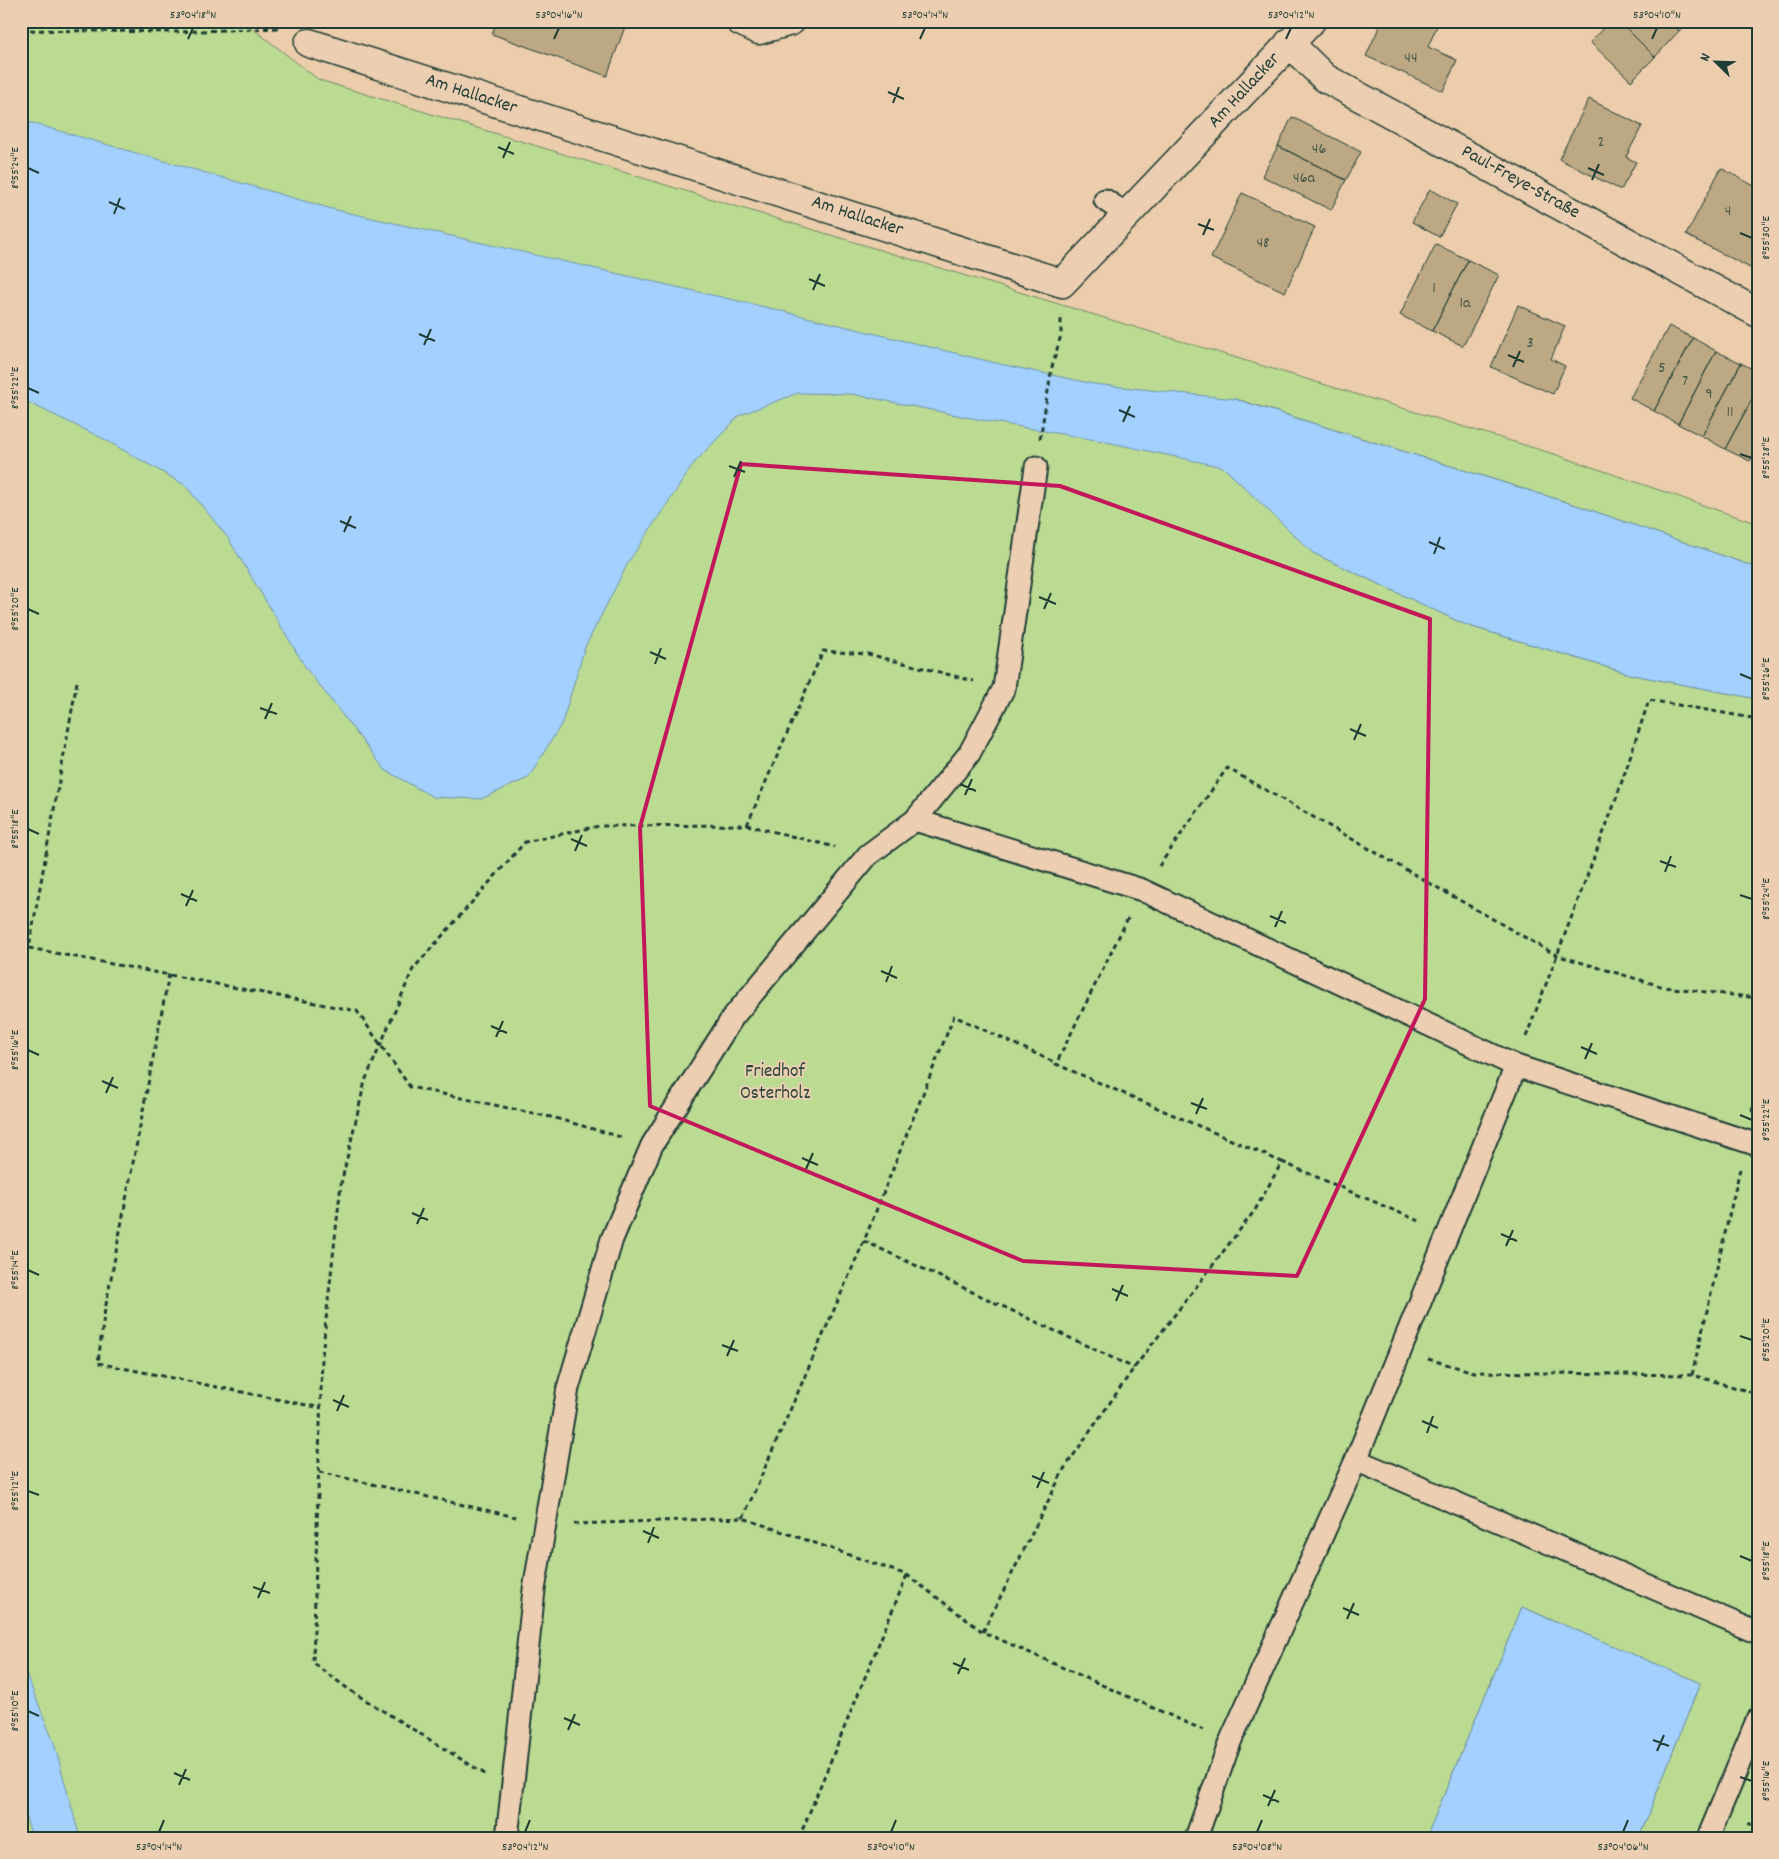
<svg xmlns="http://www.w3.org/2000/svg" width="1779" height="1859" font-family="Dekko,sans-serif">
<style>
.green{fill:#bbda92;stroke:#6d8c63}
.water{fill:#a3d0fe;stroke:#6e95ad}
.building{fill:#bca984;stroke:#1f3d34}
.lines{fill:none;stroke-linecap:round;stroke-linejoin:round}
.lane-casing{stroke:#1f3d34;stroke-width:25}
.street-casing{stroke:#1f3d34;stroke-width:31}
.path{stroke:#1f3d34;stroke-width:3;stroke-dasharray:5 4;stroke-linecap:butt}
.lane{stroke:#ecceb2;stroke-width:21}
.street{stroke:#ecceb2;stroke-width:28}
.marked{fill:none;stroke:#c2185b;stroke-width:4;stroke-linejoin:round}
.ticks{fill:none;stroke:#1f3d34;stroke-width:2}
.labels{text-anchor:middle;dominant-baseline:central;stroke-width:4;stroke-linejoin:round;paint-order:stroke}
.number-label{font-size:16px;fill:#465848}
.street-label{font-size:19px;fill:#1f3d34;stroke:#ecceb2}
.park-label{font-size:19px;fill:#274539;stroke:#ecceb2}
.neatline{fill:none;stroke:#1f3d34;stroke-width:2}
.ticks-label{font-size:12px;text-anchor:middle;fill:#1f3d34}
</style>
<rect width="100%" height="100%" fill="#ebccab"/>
<filter id="ink" filterUnits="userSpaceOnUse"><feTurbulence type="fractalNoise" baseFrequency=".02" numOctaves="2"/><feDisplacementMap in="SourceGraphic" scale="10" xChannelSelector="R" yChannelSelector="G"/><feConvolveMatrix kernelMatrix="1 2 1 2 8 2 1 2 1" color-interpolation-filters="sRGB"/></filter>
<g filter="url(#ink)">
<path class="green" d="M21,21H243L319,80L1557,455L1758,524V568L1582,507L1236,399L1313,553L1466,625L1633,675L1758,699V1838H1639L1700,1683L1522,1607L1426,1838H21Z"/>
<path class="water" d="M21,120L332,209L765,307L1000,364L1094,384L1235,399L1582,507L1758,568V699L1633,675L1466,625L1313,553L1223,467L1102,441L981,420L852,394L798,393L740,415L695,462L629,561L585,647L562,723L528,778L481,799L433,797L385,770L306,668L228,538L185,485L100,437L21,399Z
M1522,1607L1700,1683L1639,1838H1426Z
M21,1661L54,1743L80,1838H32L21,1800Z"/>
<path class="building" d="M497,21H627L607,76L492,34Z
M1382,21H1439L1428,47L1457,60L1443,91L1366,56Z
M1610,21H1619L1655,57L1631,81L1590,42Z
M1619,21H1669L1679,31L1655,57Z
M1669,21H1689L1679,31Z
M1589,99L1642,126L1626,157L1636,162L1621,190L1559,159Z
M1292,117L1361,152L1346,180L1278,146Z
M1278,146L1346,180L1331,210L1262,176Z
M1721,168L1758,188V272L1686,235Z
M1430,189L1457,204L1439,237L1412,222Z
M1242,193L1315,227L1285,292L1211,258Z
M1436,244L1468,260L1432,331L1400,315Z
M1468,260L1499,275L1463,346L1432,331Z
M1518,305L1565,326L1551,359L1565,366L1553,394L1491,367Z
M1669,326L1693,338L1654,411L1630,398Z
M1693,338L1716,351L1678,424L1654,411Z
M1716,351L1741,363L1702,436L1678,424Z
M1741,363L1758,372V388L1725,449L1702,436Z
M1758,388V446L1750,461L1725,449Z"/>
<g class="lines">
<defs>
<path id="lane" d="M1105,200L1127,215
M915,820L1142,890L1516,1066L1758,1145
M1356,1460L1758,1633
M507,1838L534,1590L568,1388L612,1239L652,1145L733,1017L868,855L915,820L969,754L1004,688L1036,467
M1196,1838L1230,1742L1356,1460L1516,1066
M1708,1838L1758,1718"/>
<path id="street" d="M740,21L759,30L791,21
M309,43L1062,283L1311,21
M1289,43L1325,78L1758,313"/>
</defs>
<use href="#lane" class="lane-casing"/>
<use href="#street" class="street-casing"/>
<path class="path" d="M247,21L273,28
M21,30L173,32L280,28
M1040,439L1052,367L1061,335V315
M77,682L29,948L357,1011L410,1087L555,1118L624,1138
M747,825L823,651L868,654L974,681
M1159,866L1227,768L1556,955L1664,987L1758,998
M169,974L104,1315L98,1363L321,1408
M1526,1037L1614,805L1649,700L1758,719
M1752,1112L1758,1083
M1282,1162L1421,1222
M864,1241L1134,1368
M1428,1359L1474,1372L1692,1375L1758,1394
M1692,1375L1740,1169
M319,1472L516,1517
M743,1518L864,1241L954,1016L1056,1063
M574,1524L743,1518L907,1575L983,1632L1203,1730
M983,1632L1064,1469L1134,1368L1255,1210L1282,1162L1056,1064L1129,916
M485,1774L351,1691L313,1663L322,1356L341,1184L365,1081L413,969L525,842L599,826L747,825L835,847
M1747,1823L1758,1828
M799,1838L907,1575"/>
<use href="#lane" class="lane"/>
<use href="#street" class="street"/>
</g>
</g>
<path class="marked" d="M741,464L1060,486L1430,619L1425,999L1297,1276L1023,1261L650,1106L640,827Z"/>
<path class="ticks" d="M188,39L193,28M554,39L559,28M920,39L925,28M1286,39L1291,28M1652,39L1657,28M888,92L904,99M893,103L899,87M498,147L514,154M503,158L510,142M28,168L39,173M1588,168L1604,175M1592,180L1599,164M109,202L125,209M114,214L120,198M1198,224L1214,230M1740,233L1752,238M1203,235L1210,219M809,279L825,286M813,290L820,274M419,334L435,341M424,345L431,329M1508,355L1524,362M1513,367L1520,351M28,388L39,393M1119,410L1135,417M1123,422L1130,406M1740,454L1752,458M729,466L745,472M734,477L741,461M340,521L356,528M344,532L351,516M1429,542L1445,549M1434,554L1440,537M1039,597L1056,604M28,609L39,614M1044,609L1051,593M650,652L666,659M655,664L661,648M1740,674L1752,679M260,708L277,714M265,719L272,703M1350,729L1366,736M1354,740L1361,724M960,784L976,791M965,795L972,779M28,829L39,834M571,839L587,846M575,851L582,835M1660,861L1676,867M1665,872L1671,856M181,894L197,901M1740,895L1752,899M186,906L193,890M1270,916L1286,923M1275,927L1282,911M881,971L897,978M886,982L892,966M491,1026L507,1033M496,1037L503,1021M1581,1047L1597,1054M28,1050L39,1055M1585,1059L1592,1043M102,1081L118,1088M106,1093L113,1077M1191,1103L1207,1109M1196,1114L1203,1098M1740,1115L1752,1120M802,1158L818,1165M806,1169L813,1153M412,1213L428,1220M417,1224L424,1208M1501,1234L1517,1241M1506,1246L1513,1230M28,1270L39,1275M1112,1289L1128,1296M1116,1301L1123,1285M1740,1336L1752,1340M722,1345L738,1351M727,1356L734,1340M333,1400L349,1407M337,1411L344,1395M1422,1421L1438,1428M1427,1433L1433,1416M1032,1476L1049,1483M1037,1488L1044,1472M28,1491L39,1495M643,1531L659,1538M648,1543L654,1527M1740,1556L1752,1561M253,1587L270,1593M258,1598L265,1582M1343,1608L1359,1615M1347,1619L1354,1603M953,1663L969,1670M958,1674L965,1658M28,1711L39,1716M564,1718L580,1725M568,1730L575,1714M1653,1740L1669,1746M1657,1751L1664,1735M174,1773L190,1780M1740,1777L1752,1781M179,1785L186,1769M1263,1795L1279,1802M1268,1806L1275,1790M159,1832L164,1820M525,1832L530,1820M891,1832L896,1820M1257,1832L1262,1820M1623,1832L1628,1820"/>
<g class="labels">
<g class="number-label">
<text x="1411" y="58">44</text>
<text x="1601" y="142">2</text>
<text x="1319" y="149">46</text>
<text x="1304" y="178">46a</text>
<text x="1728" y="211">4</text>
<text x="1263" y="243">48</text>
<text x="1434" y="288">1</text>
<text x="1465" y="303">1a</text>
<text x="1530" y="343">3</text>
<text x="1662" y="368">5</text>
<text x="1685" y="381">7</text>
<text x="1709" y="394">9</text>
<text x="1730" y="412">11</text>
</g>
<g class="street-label">
<text transform="translate(1245 91) rotate(-47)">Am Hallacker</text>
<text transform="translate(471 95) rotate(18)">Am Hallacker</text>
<text transform="translate(1520 183) rotate(29)">Paul-Freye-Straße</text>
<text transform="translate(857 217) rotate(18)">Am Hallacker</text>
</g>
<g class="park-label">
<text x="775" y="1072">Friedhof<tspan x="775" dy="22">Osterholz</tspan></text>
</g>
</g>
<rect width="1779" height="1859" fill="none" stroke="#ecceb2" stroke-width="55"/>
<g transform="translate(1716 62) rotate(293)" stroke="#ecceb2" stroke-width="4" paint-order="stroke">
<path d="M0-4L9 19L0 12L-9 19Z" fill="#1f3d34"/>
<text y="-8" font-size="14" font-weight="bold" text-anchor="middle" fill="#1f3d34">N</text>
</g>
<rect x="28" y="28" width="1724" height="1804" class="neatline"/>
<g class="ticks-label">
<text x="193" y="18">53°04'18"N</text>
<text x="559" y="18">53°04'16"N</text>
<text x="925" y="18">53°04'14"N</text>
<text x="1291" y="18">53°04'12"N</text>
<text x="1657" y="18">53°04'10"N</text>
<text transform="translate(14 168) rotate(-90)" y="4">8°55'24"E</text>
<text transform="translate(1765 238) rotate(-90)" y="4">8°55'30"E</text>
<text transform="translate(14 388) rotate(-90)" y="4">8°55'22"E</text>
<text transform="translate(1765 458) rotate(-90)" y="4">8°55'28"E</text>
<text transform="translate(14 609) rotate(-90)" y="4">8°55'20"E</text>
<text transform="translate(1765 679) rotate(-90)" y="4">8°55'26"E</text>
<text transform="translate(14 829) rotate(-90)" y="4">8°55'18"E</text>
<text transform="translate(1765 899) rotate(-90)" y="4">8°55'24"E</text>
<text transform="translate(14 1050) rotate(-90)" y="4">8°55'16"E</text>
<text transform="translate(1765 1120) rotate(-90)" y="4">8°55'22"E</text>
<text transform="translate(14 1270) rotate(-90)" y="4">8°55'14"E</text>
<text transform="translate(1765 1340) rotate(-90)" y="4">8°55'20"E</text>
<text transform="translate(14 1491) rotate(-90)" y="4">8°55'12"E</text>
<text transform="translate(1765 1561) rotate(-90)" y="4">8°55'18"E</text>
<text transform="translate(14 1711) rotate(-90)" y="4">8°55'10"E</text>
<text transform="translate(1765 1781) rotate(-90)" y="4">8°55'16"E</text>
<text x="159" y="1850">53°04'14"N</text>
<text x="525" y="1850">53°04'12"N</text>
<text x="891" y="1850">53°04'10"N</text>
<text x="1257" y="1850">53°04'08"N</text>
<text x="1623" y="1850">53°04'06"N</text>
</g>
</svg>
